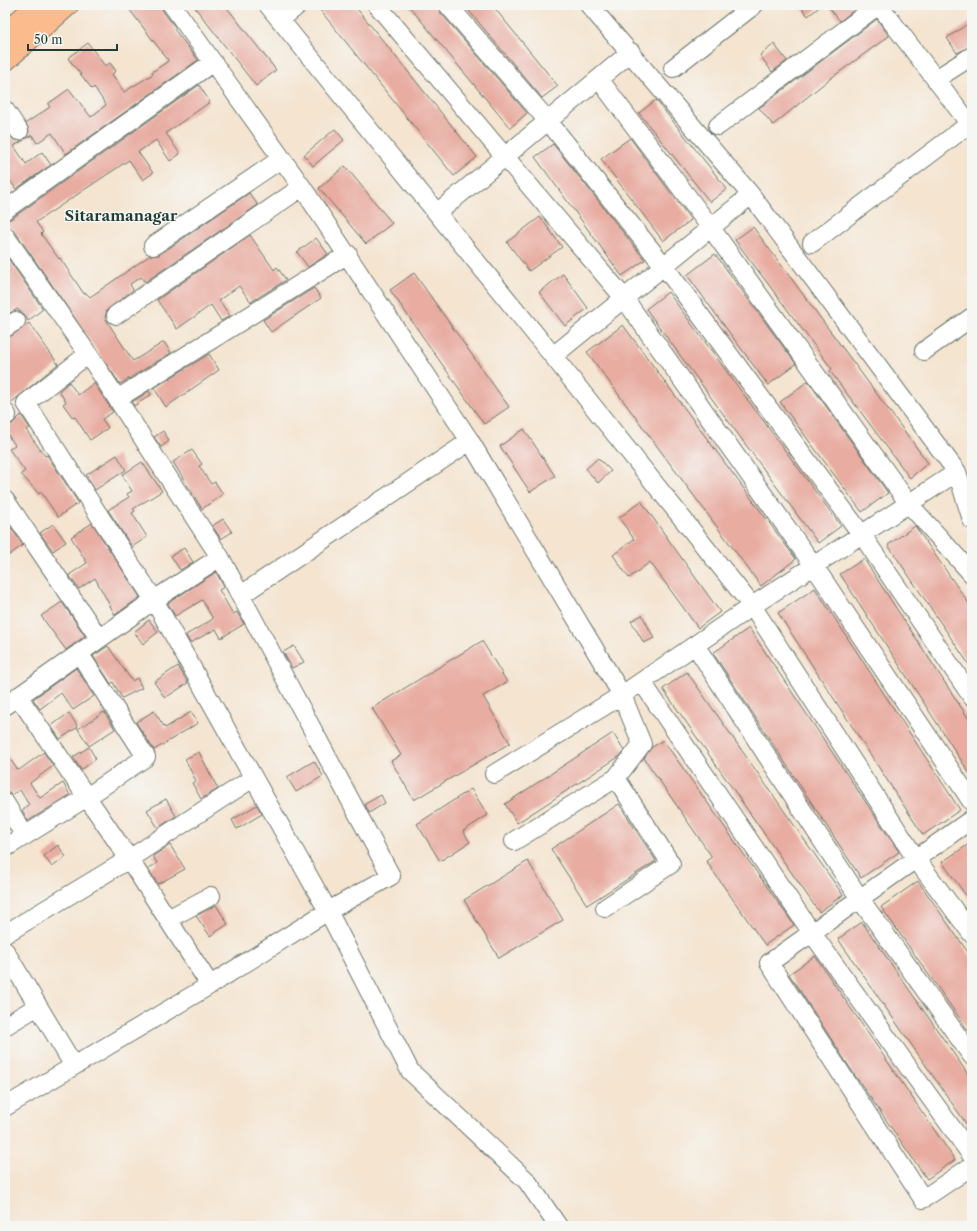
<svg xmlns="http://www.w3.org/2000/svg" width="977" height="1231" font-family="'Libre Caslon Text',serif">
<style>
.building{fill:#e8aca1}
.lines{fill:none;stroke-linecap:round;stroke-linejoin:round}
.minor-casing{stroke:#6a776b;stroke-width:20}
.highway-casing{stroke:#6a776b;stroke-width:24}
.minor{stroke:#fff;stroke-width:18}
.highway{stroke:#fbbb8d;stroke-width:22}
.labels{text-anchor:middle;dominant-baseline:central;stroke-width:3;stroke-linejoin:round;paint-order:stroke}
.neighbourhood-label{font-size:15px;font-weight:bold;fill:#1f3d34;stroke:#f6f6f2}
</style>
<rect width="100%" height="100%" fill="#f6f6f2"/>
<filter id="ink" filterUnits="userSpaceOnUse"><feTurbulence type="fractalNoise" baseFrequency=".025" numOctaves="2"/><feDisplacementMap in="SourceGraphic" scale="8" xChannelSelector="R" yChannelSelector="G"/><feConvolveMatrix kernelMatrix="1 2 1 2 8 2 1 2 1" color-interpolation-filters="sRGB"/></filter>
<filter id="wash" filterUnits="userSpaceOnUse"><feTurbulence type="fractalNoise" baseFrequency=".012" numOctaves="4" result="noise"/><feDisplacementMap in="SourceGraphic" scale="16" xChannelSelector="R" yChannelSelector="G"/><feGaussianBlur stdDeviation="0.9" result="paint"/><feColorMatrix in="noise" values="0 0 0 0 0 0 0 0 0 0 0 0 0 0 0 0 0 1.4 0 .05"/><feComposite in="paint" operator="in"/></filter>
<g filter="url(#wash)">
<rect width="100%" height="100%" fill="#f4e4d0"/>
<g id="blocks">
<path class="building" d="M126,5H162L163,11L176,28L174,29L198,60L66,154L52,133L37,143L32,135L25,139L29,131L26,123L50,107L48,104L69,89L91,117L106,105L94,87L92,89L68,58L88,43L105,66L110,63L116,71L112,74L124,92L153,74L152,72L167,62L168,60Z
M193,5H225L276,70L256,86Z
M316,5H354L477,157L454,176Z
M408,5H438L440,12L527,113L510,128Z
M464,5H492L558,86L542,98Z
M799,5H822L808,16Z
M827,5H861L840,21Z
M877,19L889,36L827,81L773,125L759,108Z
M972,21V46L957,53L947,38Z
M774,44L787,61L772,72L760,55Z
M199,85L210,102L166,133L180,154L170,161L156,140L138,152L153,173L143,180L129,160L36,222L43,232L41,234L59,259L60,258L84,294L86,293L90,297L149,256L159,255L249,193L258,205L145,282L141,277L130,284L133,290L107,310L105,318L133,361L164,342L171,353L120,384L14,230L5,226V220L11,219Z
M656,100L727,189L710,202L639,113Z
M5,129L14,140H24L14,146L26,164L42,152L51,165L16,189L5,173Z
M335,129L344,140L313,166L304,155Z
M630,138L691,220L663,241L601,159Z
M553,144L645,260L622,276L535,157Z
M345,166L392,223L366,244L319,188Z
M540,217L562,247L529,271L507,242Z
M753,227L928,463L910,478L830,371L832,369L735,240Z
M250,235L274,270L277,267L286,280L251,302L239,286L219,300L230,316L221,321L211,305L177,329L157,300Z
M316,238L328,254L308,267L297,252Z
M5,254L43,309L28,321L25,315L17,309L5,316Z
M715,254L796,364L768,385L687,275Z
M414,273L509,407L484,424L390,290Z
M563,274L588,308L565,326L539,292Z
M314,288L321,298L271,332L263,320Z
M668,292L841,526L818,543L646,309Z
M29,323L58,364L18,397L10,403L5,402V340Z
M623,325L796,559L761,586L587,352Z
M209,354L219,370L166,407L154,388Z
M808,381L888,493L862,512L780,402Z
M69,382L78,395L94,383L113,412L102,419L108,428L90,440L75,417L73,418L63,404L66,402L59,391Z
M149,391L151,395L134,406L132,402Z
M21,415L30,428L26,430L45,456L47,455L78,502V503L58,517L41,492L39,494L21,474L25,471L9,449L15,445L5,431V427L12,424Z
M524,429L555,476L530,492L500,446Z
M163,431L169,441L161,447L154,437Z
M192,450L202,464L199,466L211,484L215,482L223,494L202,509L173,462Z
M117,455L126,470L95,490L86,475Z
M598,458L611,471L598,483L586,469Z
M142,462L162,491L133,509L135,511L132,513L147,537L132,547L108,510L129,497L127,494L132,491L122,475Z
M641,501L720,612L698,628L650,562L629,578L613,555L634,539L619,518Z
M5,519L23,545L5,558Z
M223,519L232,532L221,539L212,526Z
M92,523L140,597L115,615L95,578L79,589L69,575L87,563L71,537Z
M53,524L66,542L53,551L40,533Z
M915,526L972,608V669L888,545Z
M184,548L193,562L180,570L171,556Z
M864,559L972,724V777L840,574Z
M216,572L224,587L219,590L233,614L237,612L244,624L221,638L216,629L190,643L186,635L213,619L202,600L175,616L168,603Z
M815,588L960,810L923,835L778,613Z
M62,602L85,636L66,650L41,616Z
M642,615L654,638L644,643L631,621Z
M149,620L158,632L143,644L134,632Z
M749,628L899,852L861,878L713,653Z
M482,641L507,682L483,696L510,743L414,800L391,761L401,755L372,708Z
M108,646L132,681L137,678L142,688L122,698L113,682L111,684L93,656Z
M294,646L304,662L292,668L283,652Z
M178,666L188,683L165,698L154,682Z
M76,668L94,696L73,710L61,693L40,709L33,699Z
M687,672L843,895L819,912L663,689Z
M154,711L165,728L191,712L198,723L154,750L136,722Z
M104,712L115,729L89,746L78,729Z
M69,713L78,727L60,739L51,726Z
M613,733L624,751L620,756L517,823L505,804Z
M663,740L794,925L765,945L706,861L712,857L644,758L651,748Z
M89,747L96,759L81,770L73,757Z
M5,752L17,769L19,770L44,752L53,766L30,783L40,798L63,783L70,795L28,821L22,810L29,805L20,790L11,795L5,790Z
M199,752L218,789L201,799L192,783L196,781L185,759Z
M314,761L323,776L296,792L287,777Z
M471,789L488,815L463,831L470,842L440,861L417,824Z
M381,795L385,803L369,813L365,804Z
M166,799L176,816L158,828L147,810Z
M619,804L656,861L587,905L551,849Z
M257,805L262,814L237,829L232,820Z
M972,842V904L942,862Z
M58,845L66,857L52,867L44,856Z
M170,845L185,869L158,884L148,869L157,863L153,856Z
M528,861L563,920L499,958L464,900Z
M918,881L972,958V1036L881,907Z
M216,905L228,924L210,936L196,916Z
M862,922L972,1080V1132L838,939Z
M815,956L955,1160L927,1179L854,1074L789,974Z"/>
</g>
</g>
<g filter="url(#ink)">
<use href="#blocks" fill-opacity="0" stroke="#6a776b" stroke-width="1"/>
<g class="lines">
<defs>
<path id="minor" d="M172,5L302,187L470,441L622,695L642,744L616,778L671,864L605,908
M268,5L553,356L752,606L916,859L972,934
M377,5L624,298L814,566L972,802
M448,5L548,121L664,266L862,535L972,697
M589,5L751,195L957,472L972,520
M879,5L972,127
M280,20L298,5
M673,68L754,5
M599,79L711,228L909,504L972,574
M936,79L972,56
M5,110L19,131
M718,126L878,5
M5,210L213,62
M437,213L631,52
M5,236L88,354L220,557L391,876L328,911L210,985L5,1107
M812,243L972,122
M153,246L281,159
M116,315L302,187
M5,328L16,321
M924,351L972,317
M88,354L26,403L154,600L328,911L410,1071L527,1181L558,1226
M553,356L751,195
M117,399L348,254
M5,412L7,415L5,416
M5,500L99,638
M241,595L470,441
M695,645L860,899L972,1056
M642,682L812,933L972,1156
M18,696L129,859L210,985
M5,706L154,600L220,557
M494,774L622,695L752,606L957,472
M5,803L25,836
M972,819L769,963L923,1199L972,1166
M514,841L616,778
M5,848L87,797L146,757L79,653
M168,919L211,896
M5,934L129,859L253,778
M5,951L74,1066
M5,1026L38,1006"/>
<path id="highway" d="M5,34L38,5
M5,60L67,5"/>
</defs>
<use href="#minor" class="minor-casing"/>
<use href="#highway" class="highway-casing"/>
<use href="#minor" class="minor"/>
<use href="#highway" class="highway"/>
</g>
</g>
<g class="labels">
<g class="neighbourhood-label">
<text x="121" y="215">Sitaramanagar</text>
</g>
</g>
<rect width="977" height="1231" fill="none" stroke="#f6f6f2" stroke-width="20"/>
<path d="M28 44v6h89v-6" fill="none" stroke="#1f3d34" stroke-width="2"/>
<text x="34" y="44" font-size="12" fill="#1f3d34" stroke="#f6f6f2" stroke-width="3" paint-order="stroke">50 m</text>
</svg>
